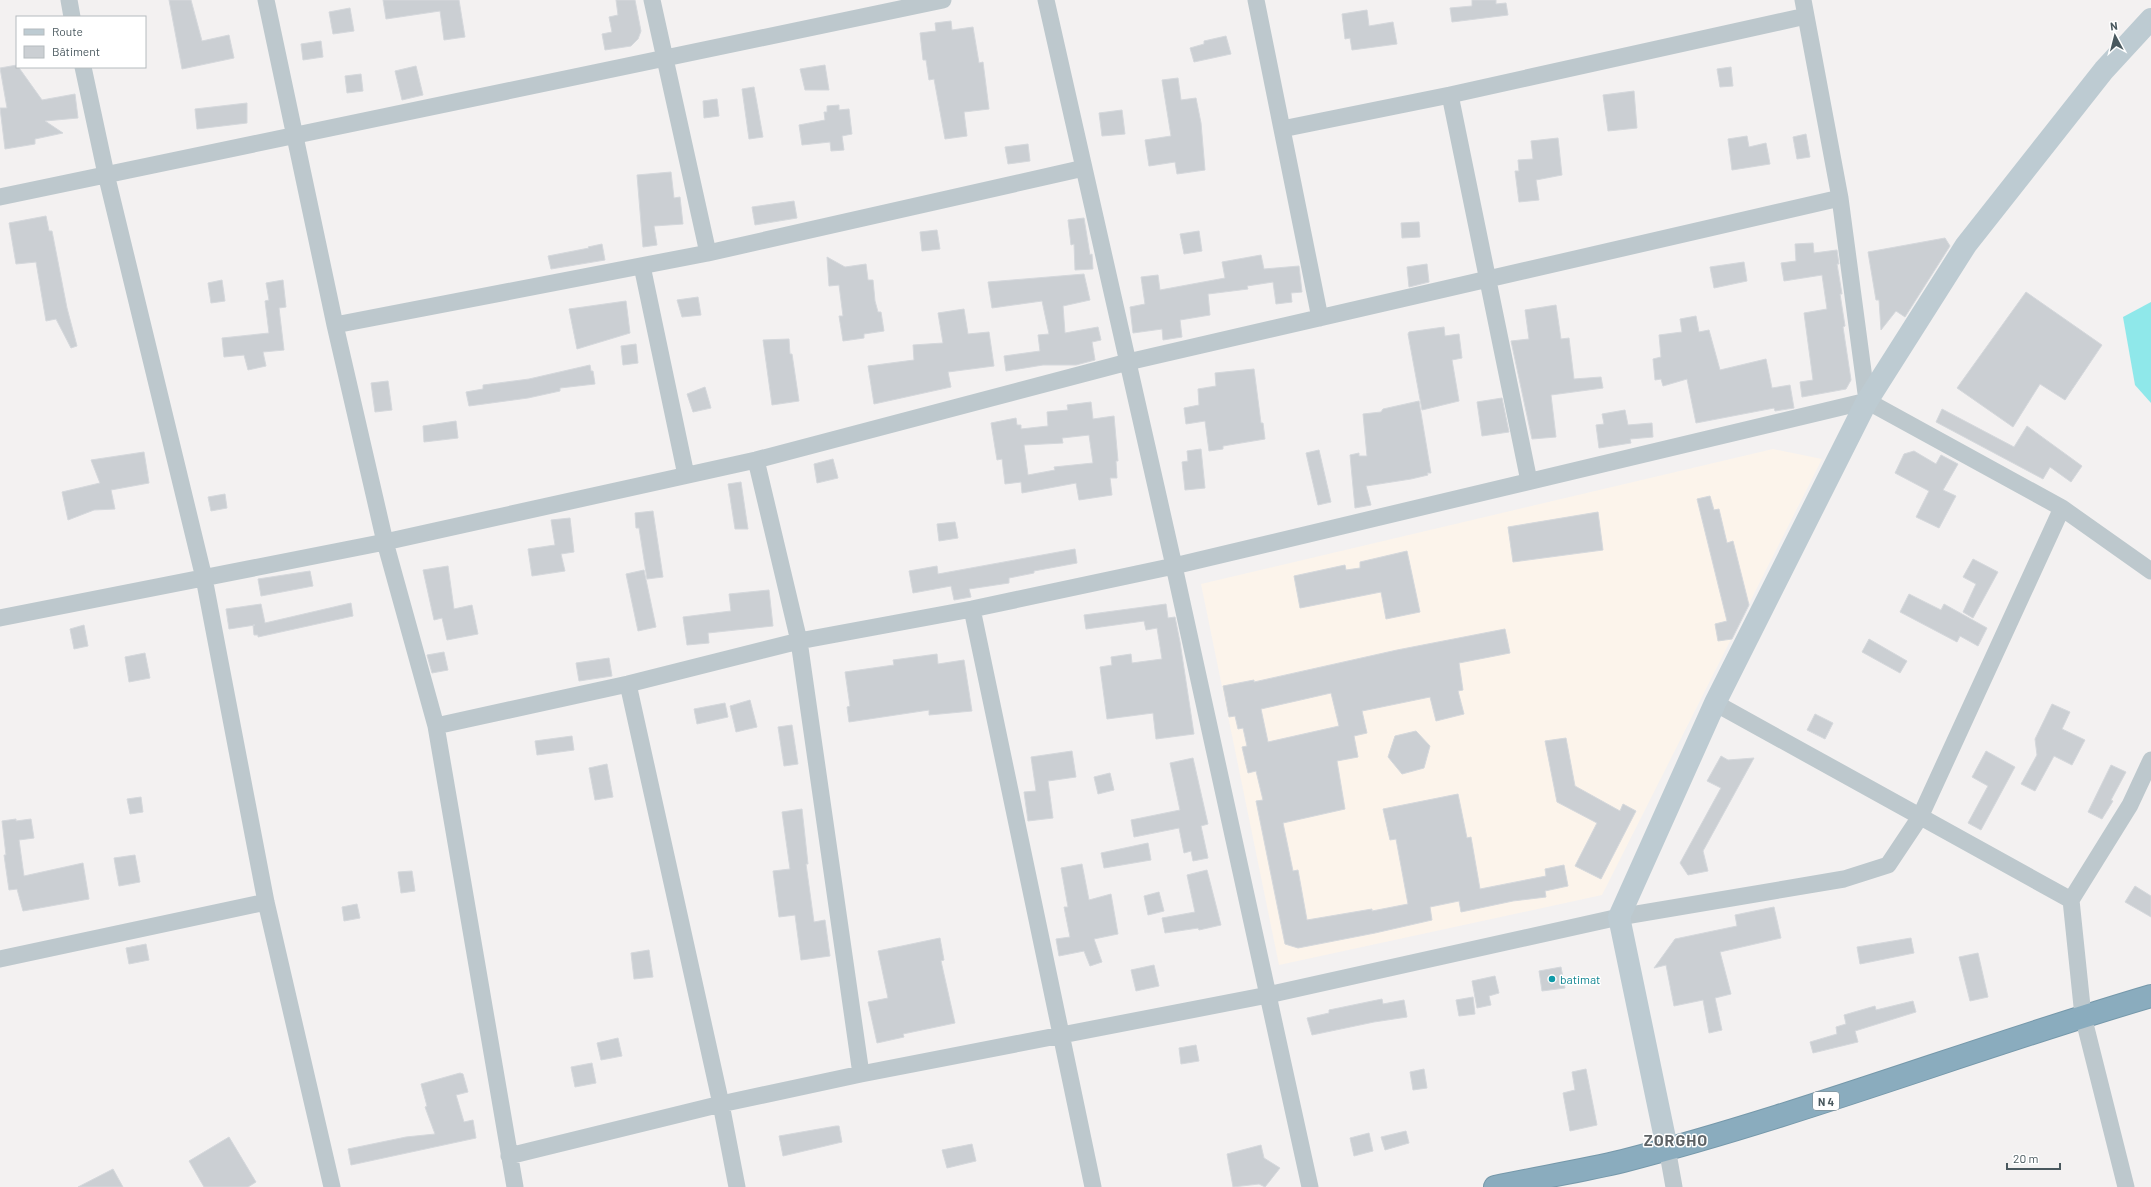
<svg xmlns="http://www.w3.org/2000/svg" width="2151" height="1187" font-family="Barlow,sans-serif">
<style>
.commercial{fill:#fcf4eb}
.water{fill:#8fe8ea}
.building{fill:#cbcfd3;stroke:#d5d8dc;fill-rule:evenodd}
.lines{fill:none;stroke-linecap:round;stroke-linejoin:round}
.highway-casing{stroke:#7598aa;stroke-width:24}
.street{stroke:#bdc8cd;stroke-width:17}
.secondary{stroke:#bdcbd2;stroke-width:22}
.highway{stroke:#8aacbe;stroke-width:22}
.culture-dot{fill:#0f9aa8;stroke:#fff;stroke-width:1.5}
.labels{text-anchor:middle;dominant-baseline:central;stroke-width:3;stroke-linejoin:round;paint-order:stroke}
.shield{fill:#fff;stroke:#808a8e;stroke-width:1}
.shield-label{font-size:11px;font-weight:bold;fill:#49585e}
.culture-label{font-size:12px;fill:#0d838f;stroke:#fff;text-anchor:start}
.district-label{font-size:16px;font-weight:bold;letter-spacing:1px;fill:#5d6265;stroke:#fff}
</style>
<rect width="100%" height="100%" fill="#f3f1f1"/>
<path class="commercial" d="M1773,449L1822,459L1602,895L1279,965L1201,584Z"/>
<path class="water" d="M2151,302V403L2135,385L2123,317Z"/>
<path class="building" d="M169,0H191L202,41L229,35L234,58L182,69Z
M383,0H459L465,37L444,40L440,11L386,19Z
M616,0H635L641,31L638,39L631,46L605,50L602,34L612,32L609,17L618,15Z
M1472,0H1496V4L1506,3L1508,15L1452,22L1450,8L1472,6Z
M350,8L354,31L333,34L329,12Z
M1367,10L1369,26L1393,22L1397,44L1352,50L1350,38L1345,39L1342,14Z
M951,21L952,30L973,27L979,63L983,62L989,109L964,112L967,136L945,139L934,79L929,80L926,60H923L920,33L936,31L935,23Z
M1226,36L1231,54L1194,62L1190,48L1204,44V41Z
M321,41L323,57L303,60L301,44Z
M17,65L42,100L75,94L78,118L45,121L63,133L35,139V144L5,149L0,108H7L0,68Z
M825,65L829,90H805L800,69Z
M416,66L423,95L402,100L395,71Z
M1731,67L1733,86L1720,87L1717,69Z
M361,74L363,91L347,93L345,76Z
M1178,78L1181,100L1196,98L1201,123L1205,170L1177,174L1175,162L1149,166L1145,140L1171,136L1162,80Z
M754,87L763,137L749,139L742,89Z
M1634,91L1637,128L1608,131L1603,95Z
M717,99L719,116L704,118L703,101Z
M247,103V123L197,129L195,109Z
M839,105V110L849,109L852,134L842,136L844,150L831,151L830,142L802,145L799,125L825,120L824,112H827V106Z
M1122,110L1125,134L1102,136L1099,113Z
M1806,134L1810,157L1797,159L1793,137Z
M1747,136L1749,147L1766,143L1770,164L1732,170L1728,139Z
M1558,138L1562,175L1536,180L1539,200L1519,202L1515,171H1519L1518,160L1533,159L1531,141Z
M1028,144L1030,161L1008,164L1005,147Z
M671,172L674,198L680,197L683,224L654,226L657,245L643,247L637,175Z
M794,201L797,218L755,225L752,207Z
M46,216L49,231H52L67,308L77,346L71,348L56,319L46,321L36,262L16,264L9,223Z
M1084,218L1090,255L1092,254L1093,269L1075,270L1074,244L1071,245L1068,220Z
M1419,222L1420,237L1402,238L1401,223Z
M937,230L940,249L922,251L920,232Z
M1199,231L1202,251L1184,254L1180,234Z
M1945,238L1950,246L1905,317L1896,311L1881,330L1879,300H1876L1868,252Z
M1813,243L1814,253L1837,250L1839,264H1837L1842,294H1840L1845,326L1843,327L1851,380L1846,389L1802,397L1800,382L1813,380L1804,313L1827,309L1822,275L1784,281L1781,263L1796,261L1795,244Z
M602,244L605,260L551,269L548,256L589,248L588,247Z
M1261,255L1264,269L1299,266L1302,292L1291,293L1292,302L1276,304L1273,282L1247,286L1248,289L1208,294L1210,315L1180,320L1182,337L1163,340L1162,329L1133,333L1130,307L1145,304L1141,277L1158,275L1160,290L1225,278L1222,262Z
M827,257L845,267L866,264L868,280H873L875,301L878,312H881L884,331L864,334V338L843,341L839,316H843L839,285L829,286Z
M1744,262L1747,281L1714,288L1710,267Z
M1427,264L1429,282L1409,287L1407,267Z
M1084,274L1090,300L1063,306L1065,333L1098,327L1101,340L1092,342L1095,360L1076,365H1043L1006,371L1004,356L1040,351L1038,335L1049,334L1042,301L992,308L988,282Z
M222,280L225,301L211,303L208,283Z
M283,280L286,307L279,308L284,350L263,352L266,366L248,370L244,355L224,357L222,338L269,333L265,301L269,300L266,283Z
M2026,292L2102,345L2065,400L2040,384L2013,427L1957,388Z
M698,297L701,315L682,317L677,300Z
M626,301L630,333L577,349L569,309Z
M1556,305L1561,339L1569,338L1574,379L1601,377L1603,388L1551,395L1556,437L1532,439L1511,341L1529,339L1525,310Z
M964,309L968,334L989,332L994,366L948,372L951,387L874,404L868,366L914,360L913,345L943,343L938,313Z
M1696,316L1699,332L1709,330L1720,370L1766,359L1772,388L1790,385L1794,408L1775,411L1774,408L1696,423L1687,379L1663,386L1661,379L1655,380L1653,359L1661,357L1659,335L1682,332L1680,319Z
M1444,327L1445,336L1459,334L1462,358L1452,360L1459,401L1422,410L1408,334L1409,332Z
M789,339L790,354H792L799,401L772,405L763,340Z
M636,344L638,363L623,365L621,346Z
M590,365L591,371H593L595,384L560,388V391L528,398L469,406L466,392L483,389V385L529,379Z
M1254,369L1261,423H1263L1265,439L1223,446V449L1209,451L1205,421L1186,424L1184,408L1199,405L1198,389L1216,386L1215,373Z
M388,381L392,410L375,412L371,383Z
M705,387L711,408L693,412L687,394Z
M1502,398L1509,432L1482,436L1477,402Z
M1419,401L1431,473H1427L1428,475L1411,479L1366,486L1371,505L1355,508L1350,455L1359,453V456H1367L1363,414L1381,412L1383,409Z
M1091,402L1093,419L1114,416L1118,461H1116L1117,478H1110L1112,495L1079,500L1076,483L1022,493L1021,482L1005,484L1002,459L997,460L991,423L1016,418L1017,425H1021V429L1048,426L1047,412L1068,410L1067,405ZM1089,435L1093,463L1054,467L1055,470L1028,475L1024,445L1063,443L1062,438Z
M1942,409L2014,447L2027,426L2082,466L2071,482L2050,467L2043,479L1936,422Z
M1625,410L1628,425L1652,423L1653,437L1630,439L1631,443L1599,448L1596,425L1604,424L1602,414Z
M456,421L458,438L424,442L423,426Z
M1201,449L1205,488L1185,490L1182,462L1188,461L1187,451Z
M1319,450L1331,502L1318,505L1306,453Z
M1914,451L1936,464L1941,455L1958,464L1943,490L1956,496L1939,528L1916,517L1929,491L1895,473L1904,454Z
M144,452L149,483L111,490L115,509L94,510L68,520L62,492L100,483L91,460Z
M833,459L838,478L817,483L814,464Z
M741,482L748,529H735L728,484Z
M225,494L227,508L211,511L208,497Z
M1710,496L1714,510L1719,509L1727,543L1733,541L1749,605L1732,639L1718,641L1715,624L1727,621L1697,499Z
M653,511L663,577L647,579L639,528H636L635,513Z
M1598,512L1603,550L1513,562L1508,527Z
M570,518L574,552L561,554L565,571L532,576L528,549L555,545L551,520Z
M955,522L958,538L939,541L937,524Z
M1075,549L1077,563L1034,571V573L1009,578V583L969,589L971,597L954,600L951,586L913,593L909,571L937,566L938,574Z
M1407,551L1420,612L1386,619L1381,592L1300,608L1294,576L1345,565L1346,570L1360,568V562Z
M1973,559L1998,572L1973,618L1963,612L1976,584L1963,577Z
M448,566L454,609L472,605L478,634L447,640L442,618L434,620L423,570Z
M644,570L656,627L638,631L626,574Z
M310,571L313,586L261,596L258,579Z
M769,590L773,626L708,633L709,643L687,645L683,617L731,611L729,594Z
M1909,594L1941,610L1944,604L1987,628L1978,646L1960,636L1957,642L1900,612Z
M351,603L353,616L258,637V635H254L253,625H255L229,629L226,609L261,604L265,623Z
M1166,604L1168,618L1175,617L1180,642L1194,734L1156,739L1153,713L1107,719L1100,667L1112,665L1111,657L1131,654L1132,663L1162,659L1157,628L1146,630L1144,621L1086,629L1084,615Z
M84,625L88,646L74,649L70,629Z
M1505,629L1510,653L1459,663L1463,690L1458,691L1464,714L1436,721L1430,697L1362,711L1367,733L1354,736L1358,757L1337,761L1345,809L1283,823L1293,871L1298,870L1307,920L1372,909V911L1408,904L1396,839L1390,840L1383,809L1458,794L1467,838L1471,837L1480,889L1546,876L1545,869L1564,865L1568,886L1545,891L1546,897L1513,901L1461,912L1459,901L1430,907L1432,920L1375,933L1298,948L1285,944L1256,801L1263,800L1256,771L1248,773L1242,747L1247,746L1243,728L1238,729L1235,716L1229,717L1223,686L1254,680V682L1397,650ZM1331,693L1339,726L1268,742L1261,709Z
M1869,639L1907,661L1900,673L1862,652Z
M444,652L448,670L432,673L427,655Z
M145,653L150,678L129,682L125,657Z
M937,654L938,664L964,660L972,711L929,715V710L849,722L847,707L850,706L845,672L894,665L893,660Z
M609,658L612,676L579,681L576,663Z
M750,700L757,727L736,732L730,706Z
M725,703L728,717L697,724L694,709Z
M2052,704L2070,712L2062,729L2085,740L2072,765L2054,756L2035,791L2021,784L2037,755L2035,739Z
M1815,714L1833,723L1825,739L1807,730Z
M792,725L798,764L784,766L778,727Z
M1416,731L1430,746L1424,768L1402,774L1388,757L1395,736Z
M572,736L574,750L537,755L535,741Z
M1566,738L1575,786L1620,811L1623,804L1636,811L1601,879L1575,866L1597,823L1557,802L1545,741Z
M1072,751L1076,777L1048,781L1053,818L1028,821L1024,792L1036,791L1031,757Z
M1986,751L2015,767L1981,830L1968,823L1988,786L1972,777Z
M1721,756L1728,760L1754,758L1703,851L1708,871L1688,875L1680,863L1721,788L1707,781Z
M1193,758L1208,824L1201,826L1208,858L1193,861L1191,851L1184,853L1179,828L1134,837L1131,820L1180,810L1170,763Z
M607,764L613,797L595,800L589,768Z
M2111,765L2126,772L2111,800L2113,801L2102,819L2088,812Z
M1110,773L1114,790L1098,794L1094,777Z
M141,797L143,812L130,814L127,799Z
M802,809L808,864H806L814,922L825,920L830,956L801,960L795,915L779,917L773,871L790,869L782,812Z
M16,819V821L31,819L34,838L19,840L24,876L83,863L89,899L23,911L17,889L9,890L4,855H6L2,821Z
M1148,843L1151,860L1104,868L1101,853Z
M135,855L140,882L119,886L114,858Z
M1082,864L1089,900L1111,894L1118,934L1094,939L1102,962L1090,966L1084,951L1059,956L1056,939L1070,937L1064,907H1068L1061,868Z
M1207,870L1221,925L1199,930L1198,928L1165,933L1162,918L1195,912L1187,875Z
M412,871L415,891L401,893L398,872Z
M2135,886L2151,896V917L2125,902Z
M1159,892L1164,911L1148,915L1144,896Z
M357,904L360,918L344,921L342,907Z
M1774,907L1781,938L1720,952L1731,994L1715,998L1722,1030L1709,1033L1703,1000L1674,1006L1666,965L1654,968L1675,939L1737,926L1735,915Z
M940,938L944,960L941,961L955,1023L903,1034L904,1037L877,1043L868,1002L888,998L878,951Z
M1911,938L1914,953L1860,964L1857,947Z
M146,944L149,960L129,964L126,948Z
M649,950L653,977L634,979L631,953Z
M1978,953L1988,997L1970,1001L1959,957Z
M1154,965L1159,986L1136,991L1131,970Z
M1561,967L1565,988L1542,991L1539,971Z
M1495,976L1499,993L1489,996L1491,1005L1477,1008L1472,981Z
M1473,997L1475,1014L1459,1016L1456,1000Z
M1382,999L1383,1004L1404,1000L1407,1017L1374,1022L1312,1035L1307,1018L1329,1013V1010Z
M1913,1001L1916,1012L1855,1031L1858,1042L1813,1053L1810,1042L1837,1034L1836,1027L1846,1024L1844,1015L1875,1006L1876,1010Z
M618,1038L622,1056L601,1060L597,1043Z
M1196,1045L1199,1061L1181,1064L1179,1048Z
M592,1063L596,1083L575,1087L571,1067Z
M1424,1069L1427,1088L1413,1090L1410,1072Z
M1586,1069L1597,1125L1570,1131L1563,1093L1575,1090L1572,1072Z
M460,1073L463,1074L468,1092L456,1095L464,1122L473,1120L476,1138L351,1165L348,1149L406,1137L435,1134L425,1107L427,1106L421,1084Z
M836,1126H839L842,1142L783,1156L779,1136Z
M1406,1131L1409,1143L1385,1150L1381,1137Z
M1369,1133L1373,1151L1354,1156L1350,1138Z
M229,1137L256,1182L248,1187H204L189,1161Z
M972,1144L976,1161L947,1168L942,1150Z
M1261,1145L1264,1158L1280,1168L1265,1187L1259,1184L1233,1187L1227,1154Z
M113,1169L123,1187H78Z"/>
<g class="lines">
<defs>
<path id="highway" d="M1495,1187C1537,1178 1581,1171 1623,1161C1802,1115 1974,1048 2151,996"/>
</defs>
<use href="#highway" class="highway-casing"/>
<path class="street" d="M69,0L72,17
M266,0L335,325L385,542L436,726L515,1187
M652,0L708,253
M1046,0L1174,566L1310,1187
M1256,0L1320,318
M1803,0L1840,198L1867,401
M83,67L106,174L204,578L266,902L332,1187
M1450,95L1529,481
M1282,129L1450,95L1806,16
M0,197L943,0
M642,266L686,475
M335,325L708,253L1084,168
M756,460L799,641L861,1074
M972,609L1093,1187
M0,618L385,542L756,460L1128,362L1840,198
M628,684L721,1104L737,1187
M1715,703L2071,900L2083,1016L2126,1187
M436,726L628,684L799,641L972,609L1174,566L1867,401L2062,508L2151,571
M2071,900L2130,805L2151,760
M0,959L266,902
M1667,1148L1674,1187
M509,1156L721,1104L861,1074L1268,995L1619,917L1844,879L1888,865L1920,817L2062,508"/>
<path class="secondary" d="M1667,1148L1619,917L1715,703L1867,401L1966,245L2104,70L2151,19"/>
<use href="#highway" class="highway"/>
</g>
<circle class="culture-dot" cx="1552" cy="979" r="4"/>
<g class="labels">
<rect class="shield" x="1813" y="1092" width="26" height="18" rx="3"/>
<g class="shield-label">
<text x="1826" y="1101">N 4</text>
</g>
<g class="culture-label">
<text x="1560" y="979">batimat</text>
</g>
<g class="district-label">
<text x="1676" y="1139">ZORGHO</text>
</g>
</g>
<rect x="16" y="16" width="130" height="52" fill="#ffffff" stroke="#b6bcbf"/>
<rect x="24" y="29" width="20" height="6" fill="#bdcbd2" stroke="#b6bcbf"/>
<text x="52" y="36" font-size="12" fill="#49585e">Route</text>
<rect x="24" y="46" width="20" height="12" fill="#cbcfd3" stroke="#b6bcbf"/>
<text x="52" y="56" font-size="12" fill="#49585e">Bâtiment</text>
<g transform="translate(2115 36) rotate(353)" stroke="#ffffff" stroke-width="3" paint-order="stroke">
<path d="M0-3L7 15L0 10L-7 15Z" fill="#49585e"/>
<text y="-6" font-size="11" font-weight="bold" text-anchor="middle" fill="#49585e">N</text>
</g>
<path d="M2007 1163v6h53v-6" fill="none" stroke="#49585e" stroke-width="2"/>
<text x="2013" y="1163" font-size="12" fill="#49585e" stroke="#ffffff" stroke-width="3" paint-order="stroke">20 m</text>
</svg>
